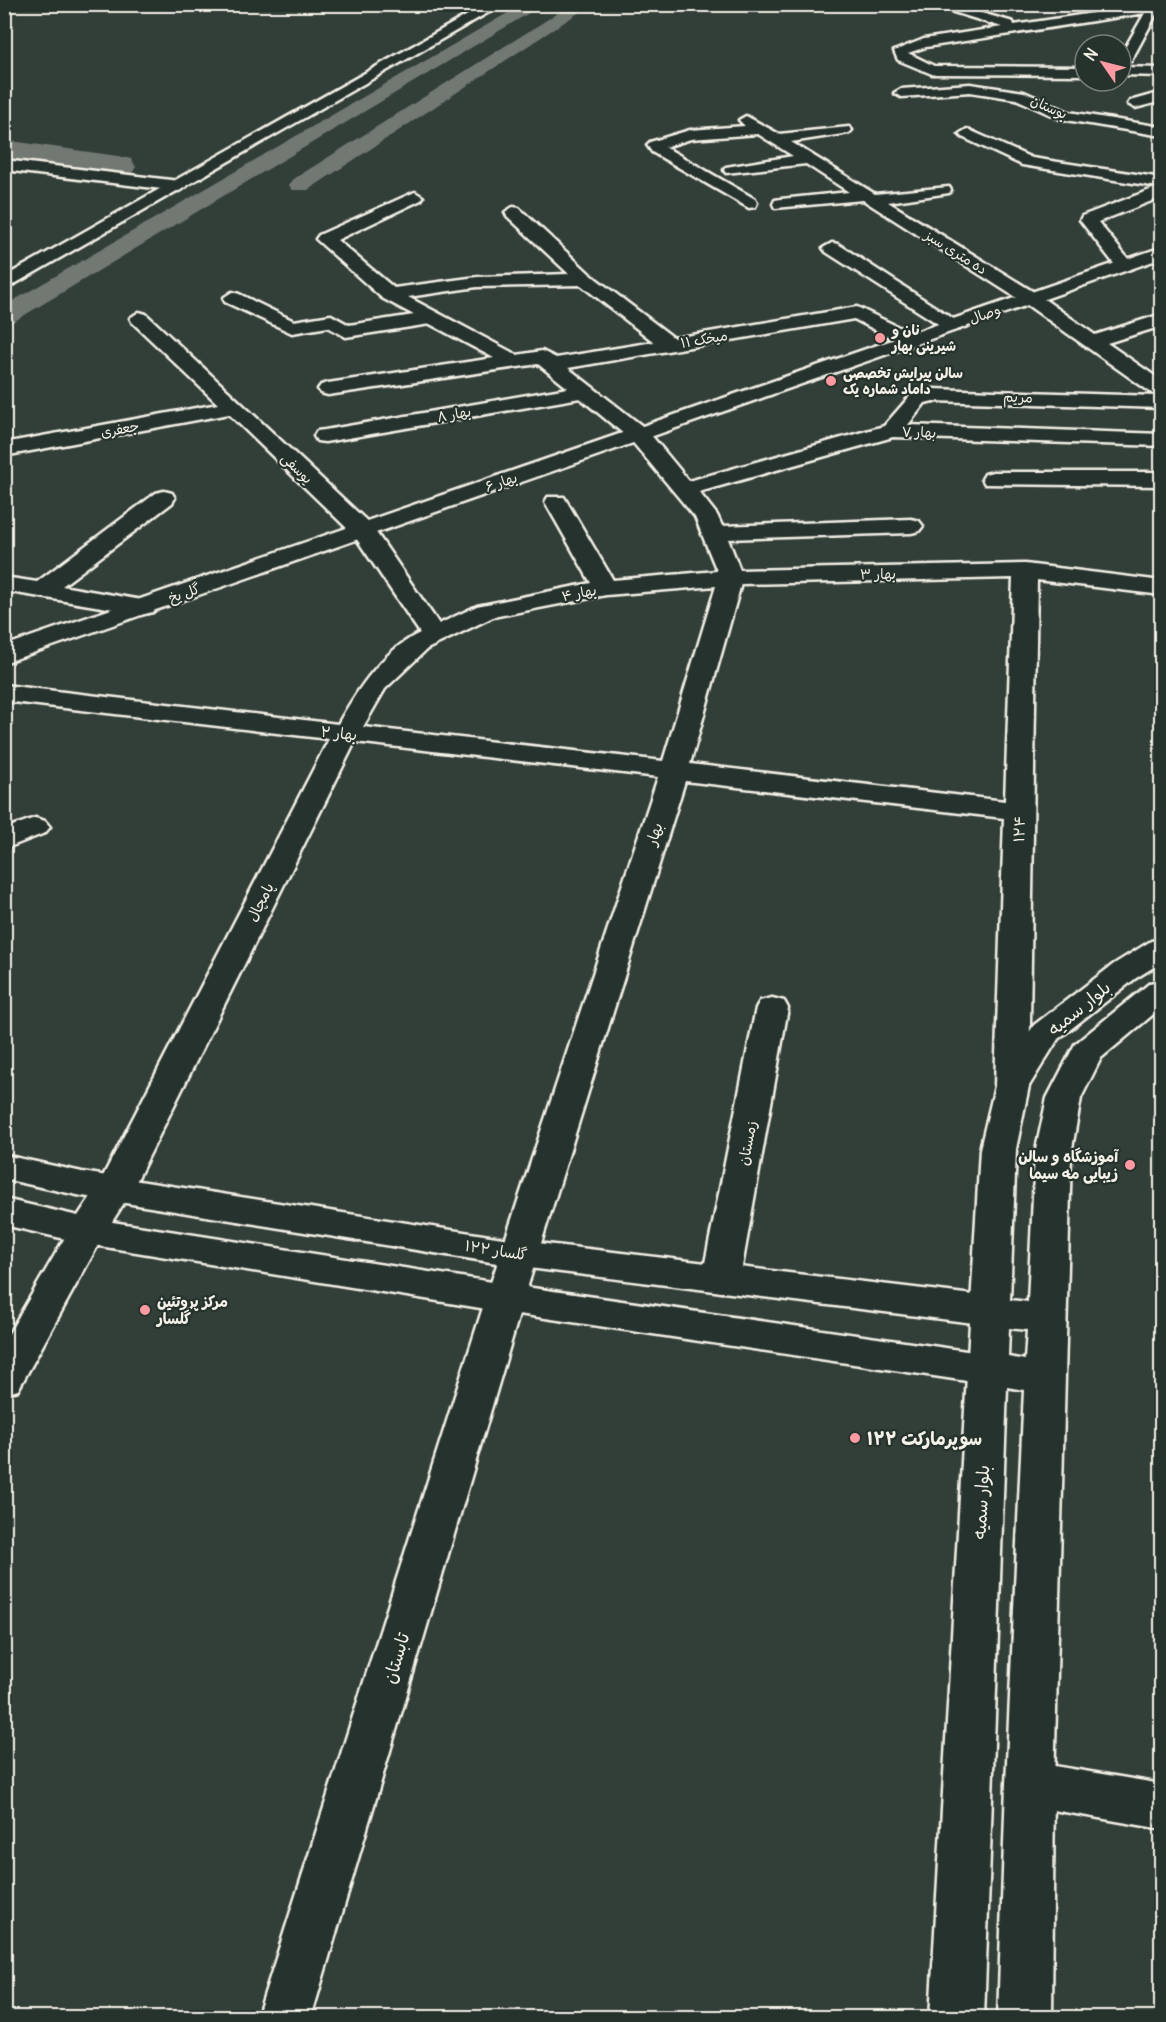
<svg xmlns="http://www.w3.org/2000/svg" width="1166" height="2022" font-family="Delius,'Playpen Sans Arabic',sans-serif">
<style>
.lines{fill:none;stroke-linecap:round;stroke-linejoin:round}
.canal{fill:#727972;fill-rule:evenodd}
.river{fill:#727972;fill-rule:evenodd}
.minor-casing{stroke:#f4f1e8;stroke-width:5}
.secondary-casing{stroke:#f4f1e8;stroke-width:5}
.primary-casing{stroke:#f4f1e8;stroke-width:5}
.minor{fill:#26332d;fill-rule:evenodd}
.secondary{fill:#26332d;fill-rule:evenodd}
.primary{fill:#26332d;fill-rule:evenodd}
.poi-dot{fill:#ff9aa2;stroke:#26332d;stroke-width:2}
.labels{text-anchor:middle;dominant-baseline:central;stroke-width:4.5;stroke-linejoin:round;paint-order:stroke}
.far-street-label{font-size:14px;fill:#f4f1e8;stroke:#26332d}
.far-poi-label{font-size:14px;font-weight:bold;fill:#f4f1e8;stroke:#26332d;text-anchor:start}
.street-label{font-size:15px;fill:#f4f1e8;stroke:#26332d}
.poi-label{font-size:15px;font-weight:bold;fill:#f4f1e8;stroke:#26332d;text-anchor:end}
.near-street-label{font-size:18px;fill:#f4f1e8;stroke:#26332d}
.near-poi-label{font-size:18px;font-weight:bold;fill:#f4f1e8;stroke:#26332d;text-anchor:start}
</style>
<rect width="100%" height="100%" fill="#323e38"/>
<filter id="ink" filterUnits="userSpaceOnUse"><feTurbulence type="fractalNoise" baseFrequency=".0167" numOctaves="2"/><feDisplacementMap in="SourceGraphic" scale="12" xChannelSelector="R" yChannelSelector="G"/><feConvolveMatrix kernelMatrix="1 2 1 2 8 2 1 2 1" color-interpolation-filters="sRGB"/></filter>
<g filter="url(#ink)">
<g class="lines">
<path class="canal" d="M523,4H544L13,322L4,324V306Z
M572,4H592L308,190H292L289,185L292,180Z"/>
<path class="river" d="M4,140L118,156L131,159L136,167L131,175L118,178L4,162Z"/>
<defs>
<path id="minor" d="M803,4H818L819,6L813,10Z
M928,4H950L1013,22L1014,25L1153,4H1162V11H1158L1131,61H1121V55L1145,13L926,47L908,53L934,66L1085,67V75L932,74L898,60L894,51L924,39L1002,27Z
M1121,67L1162,68V76L1121,75Z
M970,84L1024,92L1069,112L1162,127V136L1060,119L1016,99L970,92L901,97L894,93L901,89Z
M1162,92V101L1135,108L1128,104L1130,101Z
M746,116L779,134L849,127L852,130L849,133L791,142L875,194L949,187L951,190L949,193L888,202L1037,294L1095,335L1162,314V326L1107,343L1162,381V408L933,401L925,403L908,425L1162,434V446L893,437L699,492L717,515L722,526L911,519L919,521L923,526L919,531L911,533L728,539L740,570L1025,564L1162,581V595L1037,580L1029,1086L1024,1094L1012,1097L1000,1094L995,1086L1004,818L685,781L524,1298L311,2018H257L486,1298L658,777L355,742L132,1190L103,1236L18,1390L4,1394V1342L74,1222L98,1186L329,739L4,701V685L338,724C358,689 382,651 420,633L354,535L229,414L4,456V443L218,404L132,322L130,318L139,312L146,314L371,525L439,624L477,606L591,583L545,502L548,497H564L567,502L613,580L717,571L695,517L630,439L580,398L325,442L317,441L314,436L317,431L325,430L568,388L538,364L328,395L321,393L318,389L321,385L328,383L494,358L430,324L346,337L328,327L292,333L225,302L223,298L232,292L239,294L294,321L331,315L349,325L414,315L382,298L316,239L319,235L415,192L423,197L421,200L337,240L394,288L477,277L569,274L507,216L505,212L513,207L519,208L591,275L674,338L857,307L917,336L920,340L910,346L903,344L854,319L568,368L646,429L689,481L884,426L911,395L932,389L1156,396L1023,302L863,200L775,208L773,204L775,200L781,199L849,192L806,164L726,173L724,170L726,167L793,156L758,134L691,139L665,147L755,199L757,203L755,207L749,208L652,152L647,145L650,142L690,130L745,126L739,120ZM581,285L654,342L556,358L542,351L517,355L408,297L477,287ZM1013,578L1005,801L690,764L741,584ZM716,586L663,761L363,727L385,689L427,649L493,617L606,595Z
M967,129L1032,158L1162,178V197L1098,222L1133,265L1130,269H1118L1080,220L1082,216L1158,187L1022,165L962,137L959,134Z
M4,160L179,181L187,186L179,191L4,170Z
M832,243L838,244L963,325L960,329H946L826,252L823,248Z
M993,472H1162V486L985,484L982,479L985,474Z
M164,491L172,493L175,498L172,503L62,586L153,602L156,607L153,612L144,614L4,591V577L37,582L156,493Z
M35,818L45,821L50,827L45,833L4,849V829Z
M772,998L784,1001L788,1008L740,1278L735,1288L721,1292L707,1288L702,1278L756,1008L760,1001Z
M1030,1762L1162,1784V1829L1030,1806L1013,1800L1006,1784L1013,1768Z"/>
<path id="secondary" d="M487,4H503L4,290V277Z
M1162,247V258L4,663V646Z
M4,1155L82,1172L521,1241L990,1297L1004,1301L1010,1311L1004,1321L990,1325L521,1267L82,1196L4,1179Z
M4,1199L87,1218L505,1284L987,1354L1001,1358L1007,1369L1001,1380L987,1384L505,1312L87,1244L4,1225Z"/>
<path id="primary" d="M1162,939V962L1136,978L1058,1039L1029,1086L1016,1149L1010,1300L1028,1302L1035,1154L1047,1098L1075,1044L1150,983L1162,980V1007L1101,1058L1081,1098L1071,1154L1054,1784L1052,2018H998L1006,1784L1024,1390L1007,1387L984,2018H930L980,1149L995,1086L1034,1025L1114,964L1151,941ZM1009,1328L1027,1330L1025,1360L1008,1357Z"/>
</defs>
<use href="#minor" class="minor-casing"/>
<use href="#secondary" class="secondary-casing"/>
<use href="#primary" class="primary-casing"/>
<use href="#minor" class="minor"/>
<use href="#secondary" class="secondary"/>
<use href="#primary" class="primary"/>
</g>
</g>
<g class="poi-dot">
<circle cx="880" cy="338" r="6"/>
<circle cx="831" cy="381" r="6"/>
<circle cx="1130" cy="1165" r="6"/>
<circle cx="145" cy="1310" r="6"/>
<circle cx="855" cy="1438" r="6"/>
</g>
<g class="labels">
<g class="far-street-label">
<text transform="translate(1049 107) rotate(24)">بوستان</text>
<text transform="translate(956 252) rotate(32)">ده متری سبز</text>
<text transform="translate(985 314) rotate(-19)">وصال</text>
<text transform="translate(704 339) rotate(-10)">میخک ۱۱</text>
<text transform="translate(1018 397) rotate(2)">مریم</text>
<text transform="translate(454 414) rotate(-10)">بهار ۸</text>
<text transform="translate(120 429) rotate(-11)">جعفری</text>
<text transform="translate(919 432) rotate(2)">بهار ۷</text>
<text transform="translate(297 468) rotate(44)">یوسفی</text>
<text transform="translate(501 482) rotate(-19)">بهار ۶</text>
<text transform="translate(878 574) rotate(-1)">بهار ۳</text>
<text transform="translate(184 593) rotate(-19)">گل یخ</text>
<text transform="translate(579 593) rotate(-11)">بهار ۴</text>
</g>
<g class="far-poi-label">
<text x="892" y="330">نان و<tspan x="892" dy="16">شیرینی بهار</tspan></text>
<text x="843" y="373">سالن پیرایش تخصصی<tspan x="843" dy="16">داماد شماره یک</tspan></text>
</g>
<g class="street-label">
<text transform="translate(339 733) rotate(6)">بهار ۲</text>
<text transform="translate(1019 829) rotate(-88)">۱۲۴</text>
<text transform="translate(654 834) rotate(-72)">بهار</text>
<text transform="translate(260 902) rotate(-63)">پامچال</text>
<text transform="translate(747 1143) rotate(-79)">زمستان</text>
<text transform="translate(496 1250) rotate(9)">گلسار ۱۲۲</text>
</g>
<g class="poi-label">
<text x="1118" y="1156">آموزشگاه و سالن<tspan x="1118" dy="17">زیبایی مه سیما</tspan></text>
<text x="157" y="1301" text-anchor="start">مرکز پروتئین<tspan x="157" dy="17">گلسار</tspan></text>
</g>
<g class="near-street-label">
<text transform="translate(1079 1008) rotate(-39)">بلوار سمیه</text>
<text transform="translate(981 1502) rotate(-87)">بلوار سمیه</text>
<text transform="translate(396 1658) rotate(-73)">تابستان</text>
</g>
<g class="near-poi-label">
<text x="867" y="1438">سوپرمارکت ۱۲۲</text>
</g>
</g>
<rect width="1166" height="2022" fill="none" stroke="#26332d" stroke-width="24"/>
<rect x="12" y="12" width="1142" height="1998" fill="none" stroke="#f4f1e8" stroke-width="2" filter="url(#ink)"/>
<g transform="translate(1103 63) rotate(305)"><circle r="28" fill="#26332d" stroke="#787f78" stroke-width="1.5"/>
<path d="M0-4.5L10 22L0 15L-10 22Z" fill="#ff9aa2"/>
<text y="-9" font-size="16" font-weight="bold" text-anchor="middle" fill="#f4f1e8">N</text>
</g>
</svg>
